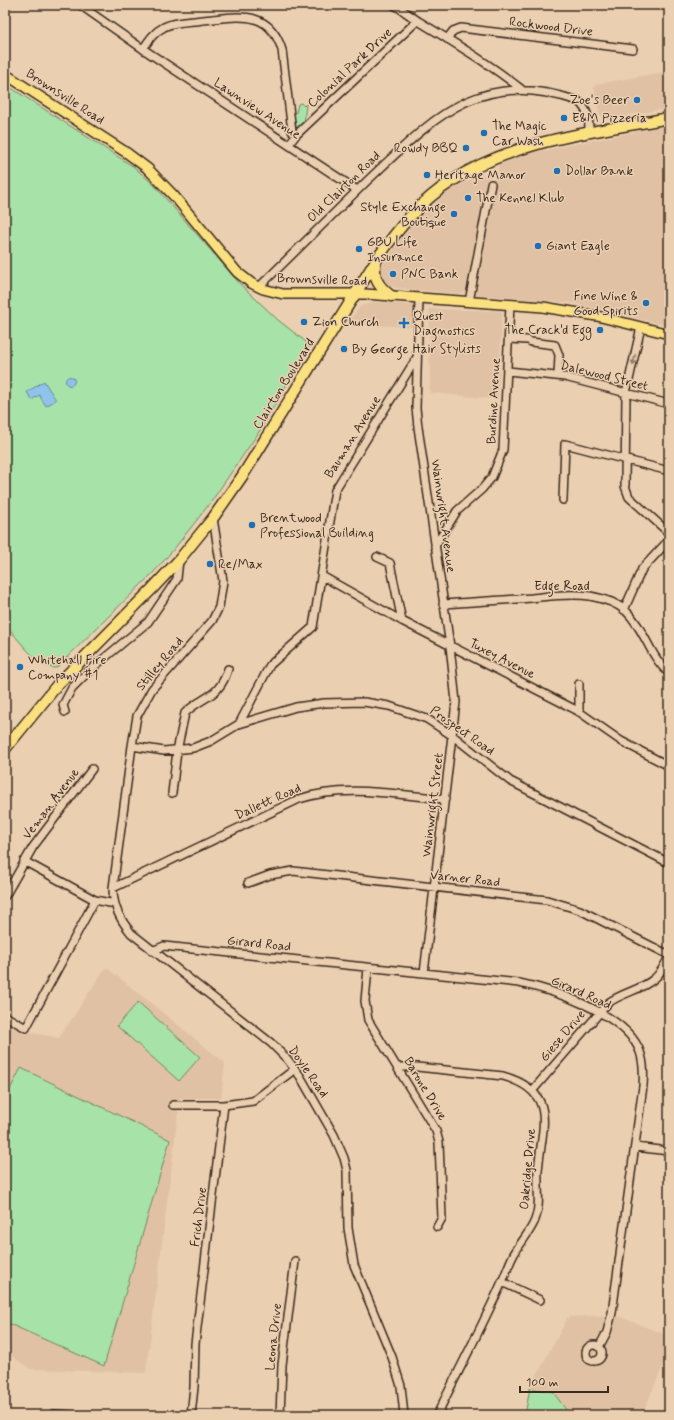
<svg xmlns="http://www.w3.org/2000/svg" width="674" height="1420" font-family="Mynerve,sans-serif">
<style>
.built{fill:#e1c1a4}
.green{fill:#a7e2a8;stroke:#718663}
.water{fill:#8ec3eb;stroke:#6d8699}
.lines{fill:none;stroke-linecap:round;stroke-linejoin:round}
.minor-casing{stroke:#3b2a1e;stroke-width:10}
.major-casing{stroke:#3b2a1e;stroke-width:12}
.highway-casing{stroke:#3b2a1e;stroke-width:13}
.minor{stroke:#eacfb1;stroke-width:7}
.major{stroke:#fbe080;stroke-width:9}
.highway{stroke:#fbe080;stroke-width:10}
.oneway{fill:#927c68}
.poi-dot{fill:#1f6fb2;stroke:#eacfb1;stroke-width:1.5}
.labels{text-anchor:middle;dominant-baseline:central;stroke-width:3;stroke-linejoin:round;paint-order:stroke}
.street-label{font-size:13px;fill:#3b2a1e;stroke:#eacfb1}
.poi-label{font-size:13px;fill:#3b2a1e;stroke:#eacfb1;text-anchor:start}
</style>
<rect width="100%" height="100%" fill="#eacfb1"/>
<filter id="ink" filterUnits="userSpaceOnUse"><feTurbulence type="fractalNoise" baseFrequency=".025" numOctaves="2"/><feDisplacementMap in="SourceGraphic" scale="8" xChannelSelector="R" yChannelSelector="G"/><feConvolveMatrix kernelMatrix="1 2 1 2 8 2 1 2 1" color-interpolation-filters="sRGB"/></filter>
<g filter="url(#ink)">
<path class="built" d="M669,71V108L609,119L603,118L599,113L594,87L597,84Z
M669,125V326L573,303L476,295L499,164L526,154Z
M480,175L489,176L465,292L460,294L396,288L384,284L378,271L414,222L450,190Z
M375,302L415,305V327L346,324L361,306Z
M429,309L502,311L498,399L430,393Z
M106,967L225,1063L221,1098H180L146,1373L31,1369L5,1352V1019L29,1032L59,1038Z
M615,1315L669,1336V1352L642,1415H526L530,1388L568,1317Z"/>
<path class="green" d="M5,84L134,167L154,185L240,284L278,320L310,345L257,435L211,502L174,549L154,572L56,668C38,669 17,637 5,624Z
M301,103L304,106L306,104L304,124L298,129H295L293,116L296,113L298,104Z
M138,1002L200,1057L179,1081L117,1026Z
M21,1068L170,1140L104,1366L5,1322V1099Z
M530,1388L553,1392L570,1415H525Z"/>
<path class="water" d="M65.5 381a4.5 4.5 0 1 1 9 0a4.5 4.5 0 1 1-9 0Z
M44,381L56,400L46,406L39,395L32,400L27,392Z"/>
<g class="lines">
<defs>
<path id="minor" d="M80,5L143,49L357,190
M394,5C404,10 411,17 420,22C454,43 490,64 521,89
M447,39L453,31L461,28L633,49
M143,49C149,40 154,32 164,27C175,21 190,22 203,20C238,17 269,8 282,50L292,131L296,135
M289,144L296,135L417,21
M259,287C295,252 331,216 367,181C434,118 478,67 578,101C589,111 589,119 589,133
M419,299L416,408L418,427L450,646L456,702L424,973
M469,302L491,184
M641,327L626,393L625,486L629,497L669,533
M509,339L527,340
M531,342L555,345L559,355L558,376
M508,371L565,377L669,404
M563,500L565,444L669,471
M213,518L223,581L219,607L212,621L152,689L137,716L132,746L113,888C113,907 120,919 131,933L271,1043L287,1059L300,1076L334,1135L344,1158L347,1170L348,1228L354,1265L392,1357L401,1386L404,1415
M435,546L457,511L482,489L492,477L503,450L510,305
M377,557L390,563L402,621
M322,576L402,621L578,711L621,741L669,766
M443,604C473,602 502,600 532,598C550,596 571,593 590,596C601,598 617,603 626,611C645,629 649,656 669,673
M624,610L642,569L669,540
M579,684V712
M65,712L63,705L72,688L90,670L148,622L177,579L179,560
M239,724L270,665L313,627L335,490L417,357
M132,746L164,751L193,748L211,741L239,724L296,707L324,703L364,702L389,706L427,719L453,736L510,781L669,863
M172,793L177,751L185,713C203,695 219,699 228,669
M24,861L95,900L115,904
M248,883L270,875L293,871L547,900L580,910L669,955
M113,888L299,799C347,784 396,795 445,799
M5,896L33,847L92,769
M152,951L164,946L519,983C554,990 621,1013 638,1047C644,1059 644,1072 643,1086L612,1313L607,1332L599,1347
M368,968L365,1001L368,1020L436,1131L439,1142L442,1218L437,1227
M5,1016L26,1028L95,900
M398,1067H417L503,1076C560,1092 541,1128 538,1172C537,1188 541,1205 535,1220C530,1233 519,1244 513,1256C509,1264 506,1273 502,1282C482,1327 458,1371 437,1415
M533,1090L608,1003C623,992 642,990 655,978C661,973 665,964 669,957
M173,1105H224
M635,1147L669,1151
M502,1282L540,1300
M586 1353a8 8 0 1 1 16 0a8 8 0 1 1-16 0Z
M53,1414L71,1415
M191,1415L194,1387L195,1344L224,1105L253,1101L295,1069
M280,1415L282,1365L295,1261"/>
<path id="major" d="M5,74L127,153L147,168L175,197L237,272L251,283L263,289L283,294H365L543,307L597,316L669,334"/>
<path id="highway" d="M375,263C374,280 378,286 391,296
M5,749L58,684L152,589L179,560L213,518L243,475L375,262C396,231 420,201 452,181C516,139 595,132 669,118"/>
</defs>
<use href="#minor" class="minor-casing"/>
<use href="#major" class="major-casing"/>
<use href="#highway" class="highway-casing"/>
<use href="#minor" class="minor"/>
<use href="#major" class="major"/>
<use href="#highway" class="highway"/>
</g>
<defs><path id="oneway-solid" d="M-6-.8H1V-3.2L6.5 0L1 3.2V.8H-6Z"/></defs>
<use class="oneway" href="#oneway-solid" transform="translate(634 360) rotate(103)"/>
</g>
<g class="poi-dot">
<circle cx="637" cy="100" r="4"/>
<circle cx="564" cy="118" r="4"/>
<circle cx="484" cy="133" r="4"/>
<circle cx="466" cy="148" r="4"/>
<circle cx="557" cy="171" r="4"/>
<circle cx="427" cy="175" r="4"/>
<circle cx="468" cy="198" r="4"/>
<circle cx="454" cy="214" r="4"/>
<circle cx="538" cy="246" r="4"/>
<circle cx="359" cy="249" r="4"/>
<circle cx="393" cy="274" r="4"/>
<circle cx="646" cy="303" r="4"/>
<circle cx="304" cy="322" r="4"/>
<path d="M402 317h4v4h4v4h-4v4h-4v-4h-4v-4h4z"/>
<circle cx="600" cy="330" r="4"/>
<circle cx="344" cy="349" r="4"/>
<circle cx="252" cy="525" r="4"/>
<circle cx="210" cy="564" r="4"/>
<circle cx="20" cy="667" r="4"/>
</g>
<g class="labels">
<g class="street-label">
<text transform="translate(551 27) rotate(7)">Rockwood Drive</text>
<text transform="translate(350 68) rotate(-43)">Colonial Park Drive</text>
<text transform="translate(65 97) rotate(33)">Brownsville Road</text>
<text transform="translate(257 109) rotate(33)">Lawnview Avenue</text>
<text transform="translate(344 187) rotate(-44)">Old Clairton Road</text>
<text transform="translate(322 280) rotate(2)">Brownsville Road</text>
<text transform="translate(604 376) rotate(14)">Dalewood Street</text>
<text transform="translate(284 384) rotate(-58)">Clairton Boulevard</text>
<text transform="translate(494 401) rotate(-87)">Burdine Avenue</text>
<text transform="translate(353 437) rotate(-58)">Bauman Avenue</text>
<text transform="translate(443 516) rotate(82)">Wainwright Avenue</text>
<text x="562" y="586">Edge Road</text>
<text transform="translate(502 659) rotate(27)">Tuxey Avenue</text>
<text transform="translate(160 664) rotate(-50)">Stilley Road</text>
<text transform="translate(462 731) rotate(35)">Prospect Road</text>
<text transform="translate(268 802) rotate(-24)">Dallett Road</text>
<text transform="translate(51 804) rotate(-53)">Veman Avenue</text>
<text transform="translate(433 805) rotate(-83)">Wainwright Street</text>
<text transform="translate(465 879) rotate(6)">Varner Road</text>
<text transform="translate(259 944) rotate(6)">Girard Road</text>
<text transform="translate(581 993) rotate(24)">Girard Road</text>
<text transform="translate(563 1036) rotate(-50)">Giese Drive</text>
<text transform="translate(308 1072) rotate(55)">Doyle Road</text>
<text transform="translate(425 1089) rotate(59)">Barone Drive</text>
<text transform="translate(528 1169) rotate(-85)">Oakridge Drive</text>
<text transform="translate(199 1217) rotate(-83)">Frich Drive</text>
<text transform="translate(274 1337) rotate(-84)">Leona Drive</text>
</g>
<g class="poi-label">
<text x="629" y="100" text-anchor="end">Zoe's Beer</text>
<text x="572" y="118">E&amp;M Pizzeria</text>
<text x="492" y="126">The Magic<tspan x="492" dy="15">Car Wash</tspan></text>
<text x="458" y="148" text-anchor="end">Rowdy BBQ</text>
<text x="565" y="171">Dollar Bank</text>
<text x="435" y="175">Heritage Manor</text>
<text x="476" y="198">The Kennel Klub</text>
<text x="446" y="207" text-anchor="end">Style Exchange<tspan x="446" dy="15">Boutique</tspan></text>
<text x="367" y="242">GBU Life<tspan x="367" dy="15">Insurance</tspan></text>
<text x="546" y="246">Giant Eagle</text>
<text x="401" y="274">PNC Bank</text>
<text x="638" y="296" text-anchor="end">Fine Wine &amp;<tspan x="638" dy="15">Good Spirits</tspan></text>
<text x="413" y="316">Quest<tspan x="413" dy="15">Diagnostics</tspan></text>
<text x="312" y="322">Zion Church</text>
<text x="592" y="330" text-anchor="end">The Crack'd Egg</text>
<text x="352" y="349">By George Hair Stylists</text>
<text x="260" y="518">Brentwood<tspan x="260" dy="15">Professional Building</tspan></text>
<text x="218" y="564">Re/Max</text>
<text x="28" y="660">Whitehall Fire<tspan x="28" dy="15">Company #1</tspan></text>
</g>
</g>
<rect width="674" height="1420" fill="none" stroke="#eacfb1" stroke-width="20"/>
<rect x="10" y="10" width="654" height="1400" fill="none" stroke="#3b2a1e" stroke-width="1.5" filter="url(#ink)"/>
<path d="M520 1386v6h88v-6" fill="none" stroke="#3b2a1e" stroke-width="2"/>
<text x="526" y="1386" font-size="12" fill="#3b2a1e" stroke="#eacfb1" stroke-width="3" paint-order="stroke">100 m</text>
</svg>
